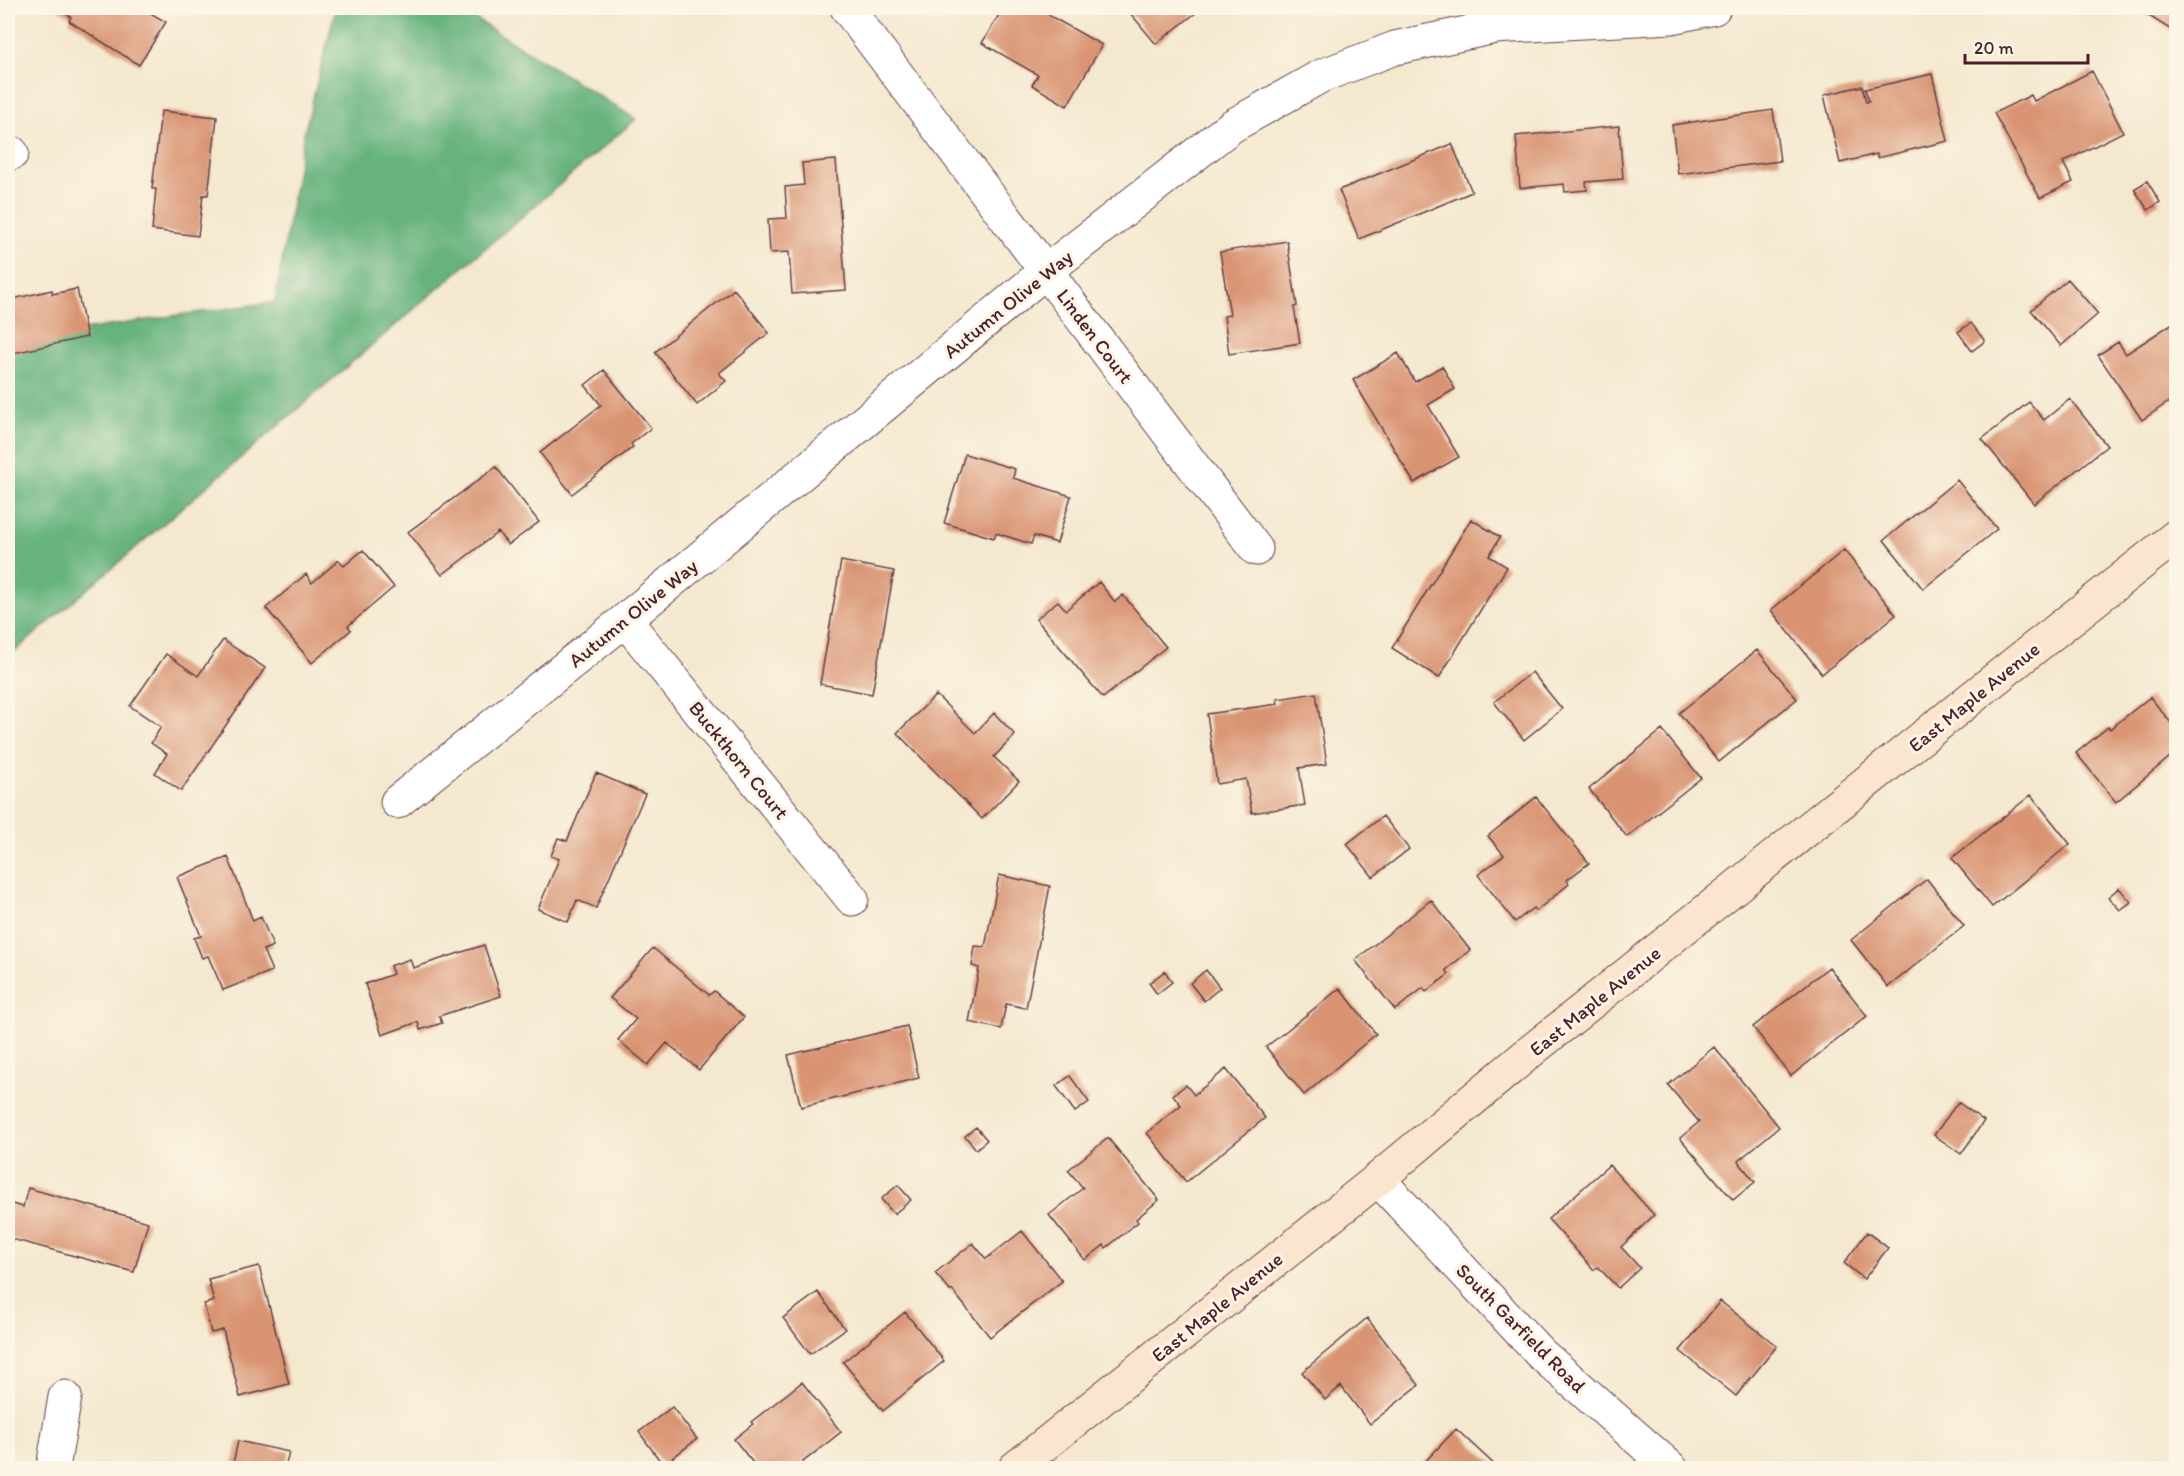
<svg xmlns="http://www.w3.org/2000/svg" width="2184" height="1476" font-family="Itim,sans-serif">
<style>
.forest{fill:#66b37e;stroke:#586954;stroke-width:1.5}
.building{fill:#d99473}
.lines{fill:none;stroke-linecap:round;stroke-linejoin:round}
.street-casing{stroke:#643d44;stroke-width:35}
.secondary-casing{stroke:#643d44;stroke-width:35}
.street{stroke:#fff;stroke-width:33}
.secondary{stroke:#fce5cf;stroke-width:33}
.labels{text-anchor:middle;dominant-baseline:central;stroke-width:6;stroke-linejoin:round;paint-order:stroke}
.street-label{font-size:20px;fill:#4a1f2b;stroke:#fcf5e5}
</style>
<rect width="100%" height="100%" fill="#fcf5e5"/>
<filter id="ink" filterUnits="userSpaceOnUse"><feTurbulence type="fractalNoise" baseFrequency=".0167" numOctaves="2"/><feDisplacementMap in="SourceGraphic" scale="12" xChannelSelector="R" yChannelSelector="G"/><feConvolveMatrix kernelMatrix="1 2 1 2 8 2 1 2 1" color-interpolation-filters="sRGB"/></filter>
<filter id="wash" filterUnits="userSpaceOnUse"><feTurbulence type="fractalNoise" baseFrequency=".008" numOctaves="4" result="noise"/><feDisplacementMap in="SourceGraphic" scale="24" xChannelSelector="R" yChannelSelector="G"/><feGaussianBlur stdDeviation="1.35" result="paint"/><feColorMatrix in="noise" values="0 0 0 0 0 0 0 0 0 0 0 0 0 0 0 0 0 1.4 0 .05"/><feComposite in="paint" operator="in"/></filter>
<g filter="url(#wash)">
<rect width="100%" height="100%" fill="#f4e8cf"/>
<path class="forest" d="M336,8H458L636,119L8,657V342L179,315L275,302L304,134Z"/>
<g id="blocks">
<path class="building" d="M56,8H142L166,22L139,65L69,21L71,17Z
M1003,8H1036L1102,45L1067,106L1032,85L1038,75L982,43Z
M1126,8H1202L1156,44Z
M2136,8H2176V33Z
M2092,71L2123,132L2063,162L2073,182L2040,198L1994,113L2031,95L2034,101Z
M1932,74L1948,141L1877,158V154L1840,163L1824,95L1862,86L1866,102L1869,101L1865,89Z
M1773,110L1780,161L1678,174L1672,125Z
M161,111L217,117L208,195H203L198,236L152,230L156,189H152Z
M1619,126L1623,179L1586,182L1587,190L1565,192L1564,184L1520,188L1516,136Z
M1452,144L1472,192L1359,239L1339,190Z
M836,160L846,290L792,294L789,252L770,253L768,219L787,218L785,187L804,185L802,163Z
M2147,181L2160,202L2148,210L2134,189Z
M1287,241L1297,306L1294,307L1300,343L1229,354L1224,316L1230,315L1220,252Z
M2068,279L2098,314L2061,346L2031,310Z
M77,289L87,337L9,354L13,375L8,377V300L52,290V294Z
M734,289L769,333L719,373L726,381L697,405L655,352Z
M2176,321V391L2175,392L2176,397L2142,420L2098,355L2118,342L2126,354Z
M1971,323L1985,341L1972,351L1958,332Z
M1398,353L1415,382L1442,366L1455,389L1428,405L1459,457L1414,483L1353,380Z
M604,370L651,428L631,444L633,447L572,494L540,453L601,405L585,385Z
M2070,399L2107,446L2034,504L1982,439L2029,402L2044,420Z
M965,454L1015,469L1013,478L1071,496L1057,543L1034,536L1031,544L996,533L994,538L944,523Z
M496,467L539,522L508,545L498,532L442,575L408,532Z
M1957,480L1997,529L1923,589L1884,540Z
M1471,519L1500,537L1489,556L1507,567L1439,678L1392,648Z
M363,550L394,587L348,626L351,630L312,663L266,608L306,574L312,583L339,560L344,566Z
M1844,550L1896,615L1822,674L1771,610Z
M841,561L894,571L872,694L820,684Z
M1099,582L1115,602L1123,595L1166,647L1103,698L1036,619L1058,601L1066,610Z
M223,640L265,668L181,791L155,773L167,754L151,743L161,727L130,706L166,654L198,676Z
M1757,650L1797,699L1719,762L1679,713Z
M1532,672L1562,709L1524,740L1494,702Z
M1316,693L1327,764L1299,768L1305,805L1252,813L1246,779L1217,784L1207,714L1278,704L1277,699Z
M936,695L975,733L994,713L1015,735L994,757L1019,781L982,819L897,733Z
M2150,697L2176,729V752L2116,802L2076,753L2108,727L2110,729Z
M1662,730L1701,778L1627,837L1589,789Z
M596,773L645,794L596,908L577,900L568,922L538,909L559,859L551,856L558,838L567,841Z
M2031,795L2070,844L1992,907L1952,858Z
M1536,797L1589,863L1567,880L1569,884L1536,911L1533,908L1515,922L1478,875L1504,855L1488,836Z
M1383,816L1409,849L1373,877L1347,844Z
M228,857L253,921L261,917L273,946L263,950L272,971L223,990L208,956L202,958L194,938L201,936L177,877Z
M999,875L1050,886L1026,1008L1006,1004L1001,1029L969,1022L979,968L972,966L975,946L985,947Z
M1927,879L1964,926L1888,987L1851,940Z
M2119,888L2131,902L2120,910L2108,897Z
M1431,900L1470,950L1446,970L1449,974L1426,992L1423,988L1395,1010L1355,960Z
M484,945L501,996L439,1016L442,1023L420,1030L418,1022L382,1035L365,984L393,974L390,966L410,959L413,968Z
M653,948L709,995L714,991L744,1017L699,1070L667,1043L648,1065L618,1040L636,1019L610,998Z
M1829,967L1867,1016L1791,1076L1753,1027Z
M1206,970L1220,988L1204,1001L1190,983Z
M1165,971L1172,982L1157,994L1149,983Z
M1340,988L1376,1034L1304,1095L1266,1047Z
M907,1026L919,1078L801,1107L788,1055Z
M1714,1047L1779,1127L1738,1161L1755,1182L1733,1200L1680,1138L1699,1122L1668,1085Z
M1226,1069L1265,1118L1186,1182L1147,1133L1181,1105L1173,1095L1186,1085L1194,1095Z
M1070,1076L1089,1102L1075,1112L1056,1086Z
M1958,1102L1984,1121L1961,1154L1934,1135Z
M976,1127L987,1140L976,1149L965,1136Z
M1108,1138L1159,1200L1136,1219L1138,1222L1106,1248L1104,1245L1085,1260L1049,1215L1083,1188L1068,1170Z
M1609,1165L1654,1215L1621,1247L1640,1268L1618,1288L1598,1267L1594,1270L1548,1219Z
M898,1185L911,1200L894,1214L881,1199Z
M28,1188L148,1222L134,1272L8,1238V1203L23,1207Z
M1022,1231L1062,1281L990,1337L952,1290L950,1291L935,1273L973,1243L986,1259Z
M1867,1232L1888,1248L1864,1279L1844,1263Z
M259,1266L289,1384L240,1397L223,1330L211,1333L204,1304L214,1301L208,1279Z
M818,1292L845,1329L810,1354L783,1318Z
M1720,1301L1777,1346L1736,1396L1680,1351Z
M905,1312L944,1361L883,1411L843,1362Z
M1367,1318L1419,1385L1370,1424L1341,1386L1325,1400L1302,1372Z
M802,1382L841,1432L803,1462L805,1466L802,1468H757L734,1439L753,1424L751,1422Z
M672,1407L697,1439L663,1465L639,1432Z
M1456,1429L1498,1468H1419Z
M238,1441L289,1452L285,1468H232Z"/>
</g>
</g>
<g filter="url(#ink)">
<use href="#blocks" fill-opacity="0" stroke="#643d44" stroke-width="1.5"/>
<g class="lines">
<defs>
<path id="street" d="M847,8L1256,549
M8,152L12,153
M625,620L852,899
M397,802L625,620L1046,271L1232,126L1321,76L1395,48L1495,27L1671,17L1714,8
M1378,1179L1540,1353L1671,1468
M53,1468L65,1397"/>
<path id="secondary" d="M1015,1468L1378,1179L1531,1051L2019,660L2176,536"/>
</defs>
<use href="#street" class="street-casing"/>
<use href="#secondary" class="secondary-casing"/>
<use href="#street" class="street"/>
<use href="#secondary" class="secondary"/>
</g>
</g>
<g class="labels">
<g class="street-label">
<text transform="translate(1008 304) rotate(-39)">Autumn Olive Way</text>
<text transform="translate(1095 336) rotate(53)">Linden Court</text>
<text transform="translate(633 613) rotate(-39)">Autumn Olive Way</text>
<text transform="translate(1974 697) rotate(-39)">East Maple Avenue</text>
<text transform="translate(739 760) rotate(51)">Buckthorn Court</text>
<text transform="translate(1595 1001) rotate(-39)">East Maple Avenue</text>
<text transform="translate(1217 1307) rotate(-39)">East Maple Avenue</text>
<text transform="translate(1521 1328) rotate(45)">South Garfield Road</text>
</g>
</g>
<rect width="2184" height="1476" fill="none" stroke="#fcf5e5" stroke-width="30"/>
<path d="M1965 54v9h123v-9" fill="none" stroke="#4a1f2b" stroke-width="3"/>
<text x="1974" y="54" font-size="18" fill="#4a1f2b" stroke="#fcf5e5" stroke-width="4.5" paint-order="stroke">20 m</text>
</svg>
